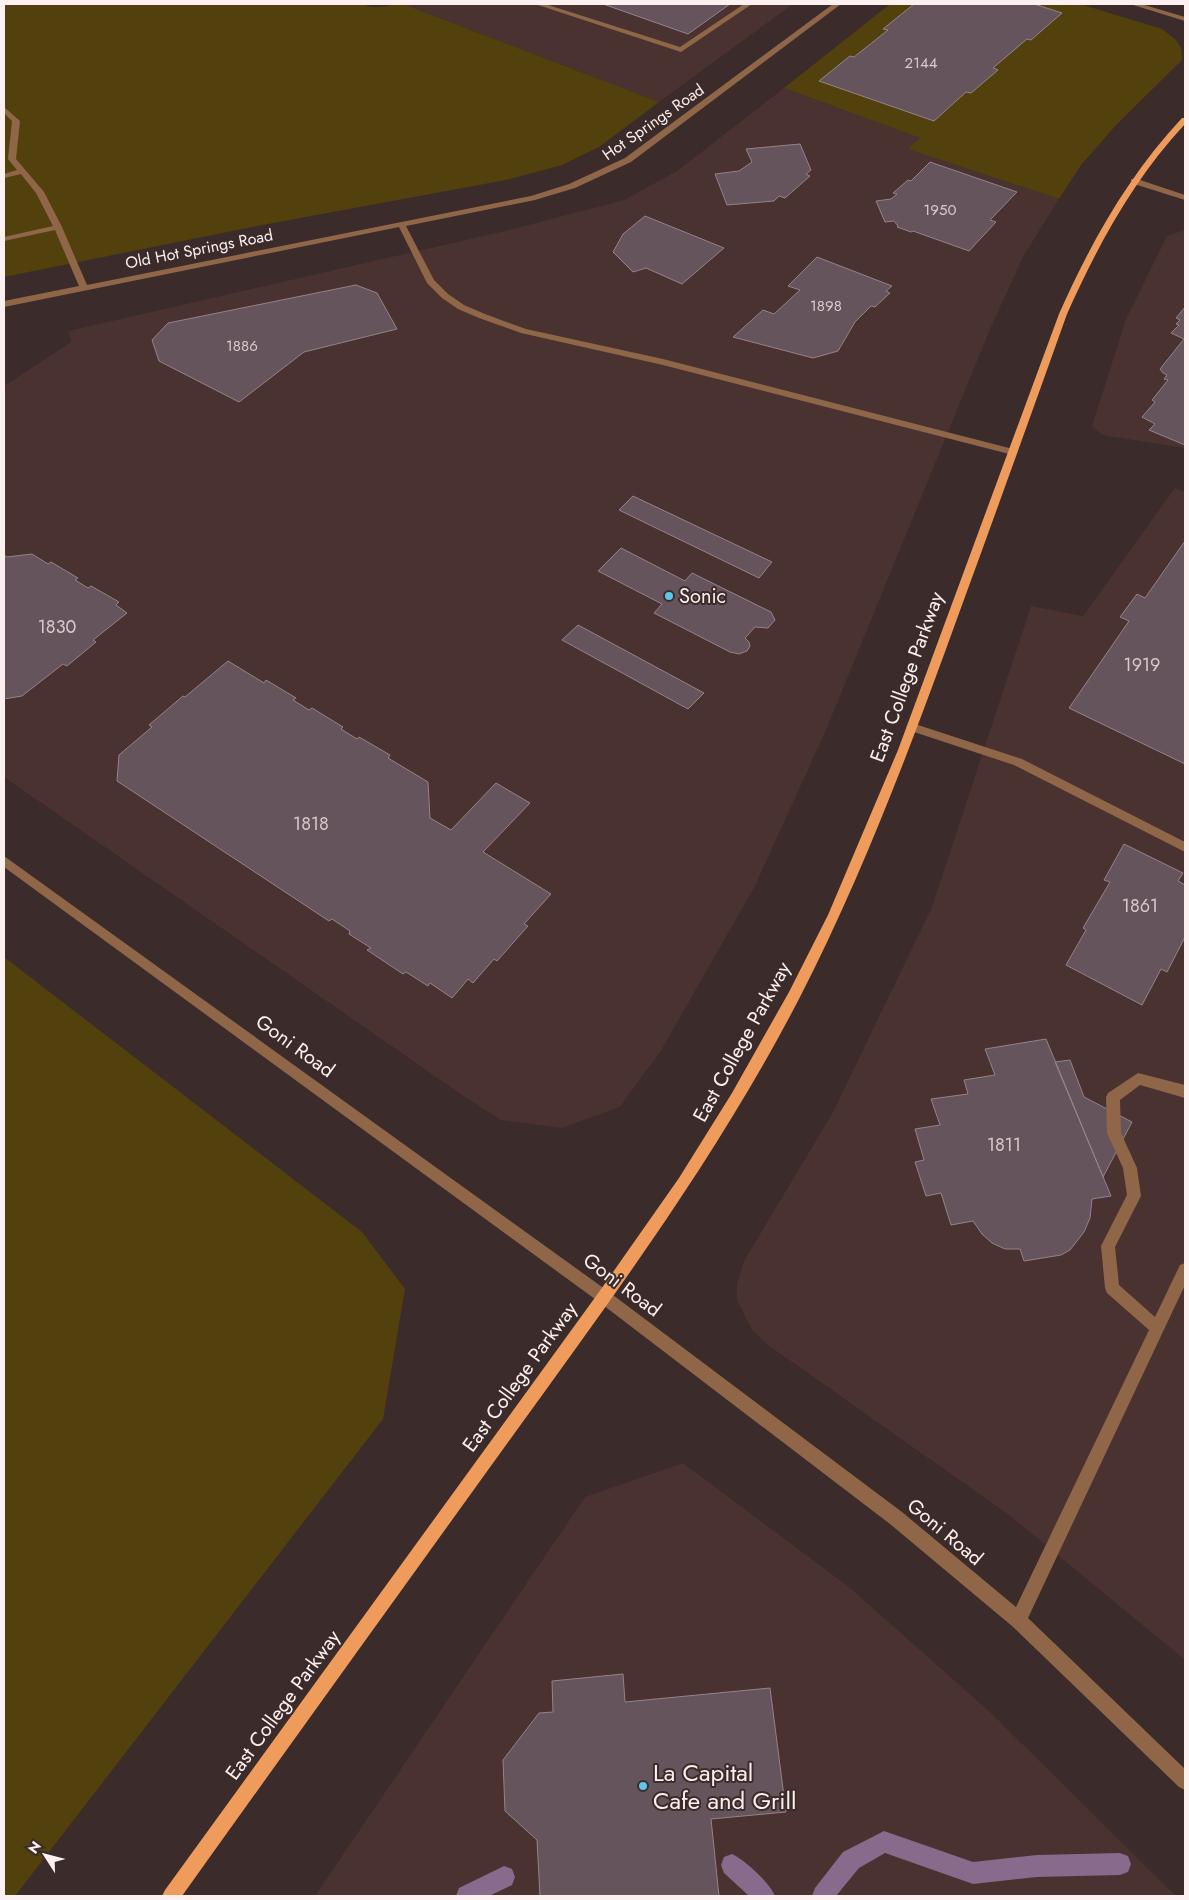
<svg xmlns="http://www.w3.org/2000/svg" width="1189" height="1900" font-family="Jost,sans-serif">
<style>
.built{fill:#493230}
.green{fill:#53410d}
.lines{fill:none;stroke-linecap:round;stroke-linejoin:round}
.stream{fill:#876a8c;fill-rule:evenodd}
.building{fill:#65545b;stroke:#95838b}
.minor{fill:#906649;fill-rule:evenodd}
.major{fill:#ef9b5c;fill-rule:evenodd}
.poi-dot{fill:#5bc8e7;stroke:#3b2b2a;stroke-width:2}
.labels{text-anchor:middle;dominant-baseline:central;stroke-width:4;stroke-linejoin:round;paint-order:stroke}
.far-number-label{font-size:15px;fill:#d6cacb}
.far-street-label{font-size:16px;fill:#fcf1f0;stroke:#3b2b2a}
.number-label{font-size:18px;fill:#d6cacb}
.poi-label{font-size:20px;fill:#fcf1f0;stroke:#3b2b2a;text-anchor:start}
.street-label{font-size:20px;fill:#fcf1f0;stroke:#3b2b2a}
.near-poi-label{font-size:24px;fill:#fcf1f0;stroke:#3b2b2a;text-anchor:start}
</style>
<rect width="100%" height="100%" fill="#3b2b2a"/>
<path class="built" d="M403,4H793L659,102Z
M784,88L920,138L909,149L1059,199L1023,257L991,327L826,730L755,886L662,1049L620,1107L562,1128L501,1120L462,1095L4,777V386L71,342L68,331L509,230L624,200L677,171Z
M1185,230V448L1102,435L1092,426L1126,319L1167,236Z
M1175,488L1185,492V1660L1009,1515L768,1345L752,1330L737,1300V1283L744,1261L833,1112L932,907L1031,606L1083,616Z
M683,1463L849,1587L991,1713L1176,1896H315L585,1497Z"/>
<path class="green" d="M4,4H362C381,11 385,4 403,4L659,102L599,147L562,165L506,180L257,226L4,277Z
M890,4H1080L1162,29L1175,39L1181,47L1182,60L1117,124L1081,165L1059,199L908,149L920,138L784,88Z
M4,957L362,1232L405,1289L383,1419L15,1896H4Z"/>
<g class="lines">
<path class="stream" d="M884,1831L973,1862L1037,1855L1120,1853L1128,1856L1131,1864L1128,1872L1120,1875L1037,1877L973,1884L885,1853L859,1868L836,1896H812L815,1888L843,1852Z
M732,1854C745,1860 770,1883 775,1896H749L724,1873L721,1865L724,1857Z
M504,1866L512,1869L515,1877L512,1885L489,1896H456L459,1888Z"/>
</g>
<path class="building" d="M603,4H730L688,34Z
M914,4H1034L1062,13L1031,40L1027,39L993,68L998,70L971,93L966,92L934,121L819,81L850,56L854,57L888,30L883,29Z
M800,144L811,170L806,174L810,176L785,198L779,196L774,201L727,205L715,174L739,171L752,162L746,149Z
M930,162L1017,192L990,220L996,222L969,251L913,231L911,232L897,227L898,226L894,221L885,222L876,201L891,199L897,194L893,193L908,180L911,181Z
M645,216L724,248L682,284L646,268L633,272L613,252L623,234Z
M817,257L892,286L886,291L890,293L875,307L871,306L855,322L838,351L813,358L733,337L763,310L774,314L800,290L788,286Z
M356,285L377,293L397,329L304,352L239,402L159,361L152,340L168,323Z
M1185,307V445L1149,430L1155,424L1142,417L1155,402L1152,400L1168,380L1164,379L1167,375L1163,373L1160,369L1184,339L1171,333L1179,325L1176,324L1180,320L1176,318Z
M633,496L772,562L759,578L619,510Z
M1185,541V764L1069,708L1129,621L1120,617L1137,594L1145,598Z
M621,548L685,581L692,573L771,612L775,620L768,628L755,627L745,638L749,642L750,646L747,651L739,654L730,652L654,613L662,604L598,571Z
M32,554L48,564L51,562L78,578L75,580L88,588L91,586L119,602L116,605L127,613L93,640L96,642L67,666L63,664L22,696L4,699V555L7,557Z
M578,625L704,693L688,709L562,640Z
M228,661L264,683L266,680L296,698L293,700L309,710L312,708L343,727L341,729L357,739L359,737L390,755L388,758L428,782L430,818L451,830L496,783L530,803L483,852L551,894L524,924L528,926L497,961L494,959L473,983L468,979L452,998L430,983L428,986L406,972L403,974L367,950L371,948L349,934L350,931L332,919L329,921L117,781L119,755L152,727L149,725L183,696L185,697Z
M1124,844L1183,873L1178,881L1185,885V937L1167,972L1161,969L1142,1005L1066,965L1086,930L1083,928L1110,882L1104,880Z
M1046,1039L1111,1196L1092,1199L1090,1218L1084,1232L1070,1250L1061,1255L1024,1261L1020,1249H1005L992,1243L982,1234L973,1221L951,1225L941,1193L926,1196L915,1162L924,1160L915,1129L940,1125L931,1099L968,1094L964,1080L995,1075L985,1049Z
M1070,1060L1084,1097L1132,1122L1103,1177L1055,1062Z
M623,1674L625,1702L770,1688L786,1812L711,1819L719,1896H540L537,1840L505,1811L503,1760L539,1713L553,1712L552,1681Z"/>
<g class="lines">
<path class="minor" d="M535,4H545L680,47L744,4H752L681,52Z
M833,4H841L631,162L575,188L535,200L406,226L434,280L448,294L464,305L485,314L526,329L663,359L1013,449L1018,452L1016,454L1013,455L663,365L521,333L479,318L458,309L442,298L427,283L399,227L4,307V301L79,286L55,230L4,241V237L53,226L36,193L21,174L4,178V174L17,170L8,159L12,121L4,113V107L20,121L16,159L44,192L62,227L87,285L531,196L569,184L625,158Z
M1130,4H1141L1185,17V21Z
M1131,179H1137L1185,195V200L1131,183Z
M912,723L1022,759L1185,842V852L1014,765L908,730L906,727Z
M4,856L609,1292L902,1512L1016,1607L1149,1330L1107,1293L1105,1288L1101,1246L1127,1195L1123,1168L1107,1133L1106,1097L1108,1093L1138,1073L1185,1085V1098L1140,1085L1120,1100L1121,1133L1137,1168L1141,1196L1115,1247L1119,1285L1155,1317L1180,1265L1185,1263V1285L1028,1618L1185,1769V1790L1179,1787L1012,1626L890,1524L599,1302L4,867Z"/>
<path class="major" d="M1182,118H1185V124C1133,180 1098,245 1067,314C1031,415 995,515 958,616C911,746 863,874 800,997C720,1152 616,1293 514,1434C403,1588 292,1742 182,1896H162L165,1890L599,1292L679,1178L732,1093L789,992L828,915L898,750L1059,314C1091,242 1128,176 1182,118Z"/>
</g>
<g class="poi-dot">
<circle cx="669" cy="596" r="5"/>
<circle cx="643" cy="1786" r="5"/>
</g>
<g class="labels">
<g class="far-number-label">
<text x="921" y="63">2144</text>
<text x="940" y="210">1950</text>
<text x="826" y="306">1898</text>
<text x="242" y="346">1886</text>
</g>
<g class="far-street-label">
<text transform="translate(653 122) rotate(-35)">Hot Springs Road</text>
<text transform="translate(199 249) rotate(-11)">Old Hot Springs Road</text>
</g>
<g class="number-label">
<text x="57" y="627">1830</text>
<text x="1142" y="665">1919</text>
<text x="311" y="824">1818</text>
<text x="1140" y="906">1861</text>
<text x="1004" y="1145">1811</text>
</g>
<g class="poi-label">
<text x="679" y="596">Sonic</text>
</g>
<g class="street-label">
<text transform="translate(907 677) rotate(-70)">East College Parkway</text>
<text transform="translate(742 1042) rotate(-61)">East College Parkway</text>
<text transform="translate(295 1046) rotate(36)">Goni Road</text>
<text transform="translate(622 1285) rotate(37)">Goni Road</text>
<text transform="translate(520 1377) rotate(-54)">East College Parkway</text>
<text transform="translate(945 1532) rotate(40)">Goni Road</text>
<text transform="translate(283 1705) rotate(-54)">East College Parkway</text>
</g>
<g class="near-poi-label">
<text x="653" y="1772">La Capital<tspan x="653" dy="28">Cafe and Grill</tspan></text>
</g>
</g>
<rect width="1189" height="1900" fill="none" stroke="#fcf1f0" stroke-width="10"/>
<g transform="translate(45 1855) rotate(306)" stroke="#3b2b2a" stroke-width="4" paint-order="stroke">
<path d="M0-4L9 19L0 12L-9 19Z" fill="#fcf1f0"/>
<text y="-8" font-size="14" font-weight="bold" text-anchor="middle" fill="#fcf1f0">N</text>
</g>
</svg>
